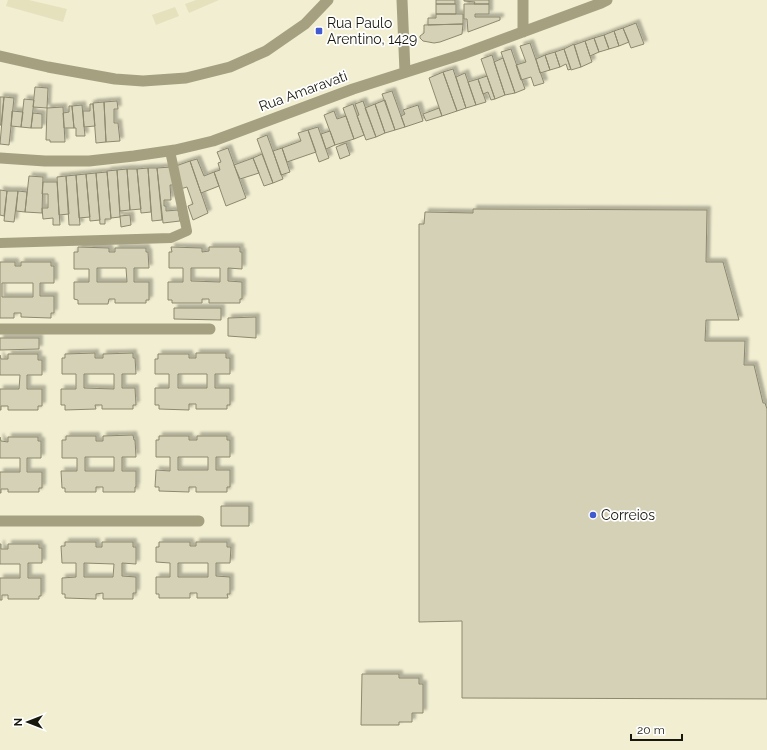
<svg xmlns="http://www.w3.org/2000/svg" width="767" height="750" font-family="Raleway,sans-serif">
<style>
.built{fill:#e6e1bd}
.building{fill:#d5d1b6;stroke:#8c896f;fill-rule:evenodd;filter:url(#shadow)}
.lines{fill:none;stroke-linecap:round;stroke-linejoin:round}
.pedestrian{stroke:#a5a080;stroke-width:10}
.minor{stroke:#a5a080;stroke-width:11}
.poi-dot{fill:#415acd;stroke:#fff;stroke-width:1.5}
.labels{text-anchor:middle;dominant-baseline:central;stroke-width:3.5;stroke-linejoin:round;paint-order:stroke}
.poi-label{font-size:14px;fill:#19180e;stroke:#fff;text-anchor:start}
.street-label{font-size:14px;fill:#19180e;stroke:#fff}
</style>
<defs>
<filter id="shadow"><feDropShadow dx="3.5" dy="-3.5" stdDeviation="1" flood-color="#0004"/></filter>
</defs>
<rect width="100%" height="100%" fill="#f1eed1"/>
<path class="built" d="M8,0H29L67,9L63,22L6,6Z
M196,0H219L189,13L185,4Z
M175,7L179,16L156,25L152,15Z"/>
<path class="building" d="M436,0H455V4H436Z
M464,0H489V4H474L475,2L464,1Z
M436,4H456V14H436Z
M464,4H489V14H475V17H500V20L468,32L467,19H464Z
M436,14H463V24L428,25V18H436Z
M636,23L644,44L631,48L623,28Z
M463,24L462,34L440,42L434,43L423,41L420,38V36L424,33V25Z
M623,28L629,42L619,46L614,31Z
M614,31L619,46L609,49L604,35Z
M604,35L609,49L599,52L594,38Z
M594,38L599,52L590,56L585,41Z
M585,41L592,62L581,67L574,45Z
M530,43L544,83L534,86L531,77L521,80L516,65L526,62L520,46Z
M574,44L581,67L571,70L564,49Z
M511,49L525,89L515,93L501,52Z
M564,49L571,69L568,70L566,64L560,67L555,52Z
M555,52L560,67L550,70L545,55Z
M492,55L505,95L495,99L481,59Z
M545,55L550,70L540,73L536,59Z
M503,58L515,93L505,95L494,62Z
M453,69L466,108L457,111L443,72Z
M443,72L457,111L442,116L429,78Z
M465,73L476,105L466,108L456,77Z
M487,76L495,99L491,100L488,92L483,94L478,79Z
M478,79L486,102L476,105L468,82Z
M35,87L48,88L47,108L33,107Z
M392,91L405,127L395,130L382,94Z
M0,97H4L1,125H0Z
M4,97L14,98L9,145L0,144Z
M24,99L34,100L31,128L21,127Z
M385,100L395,130L385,133L375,104Z
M117,101L118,109H114V123H118L120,141L106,142L104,102Z
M363,101L376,137L366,140L357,116L359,115L355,104Z
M104,102L106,142L96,143L93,103Z
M90,104H93L95,126L84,127L83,111H90Z
M353,104L364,135L354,139L343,108Z
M375,104L385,133L376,137L365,108Z
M82,105L85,136H76V128H74L72,106Z
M418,105L423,121L405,127L401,116L405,114L403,110Z
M69,106H72L74,128H64L63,113L69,112Z
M63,107L65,142H50V140H46L47,108Z
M439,108L442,116L426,121L423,114Z
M12,111L23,112L21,127L11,126Z
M334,111L337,119L346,116L354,139L335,145L324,115Z
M33,113L42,114V128H31Z
M318,127L329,158L319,162L308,130Z
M308,130L316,152L287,162L282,148L301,141L298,133Z
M330,131L335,145L326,149L321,134Z
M267,135L283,179L273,183L257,139Z
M346,143L350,155L340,159L336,147Z
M228,148L246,198L226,206L214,172L220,170L218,163L221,162L217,152Z
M282,148L290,172L281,175L273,151Z
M262,154L273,183L264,186L253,158Z
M253,158L259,173L240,179L234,165Z
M197,159L204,176L214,172L219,186L201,193L190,161Z
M190,161L208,213L193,220L188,206L193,204L187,187L177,190L173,167Z
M171,167L175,185H170L171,200H164V206H166V211L178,210L180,221L163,223L157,168Z
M148,168H157L162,220L152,221Z
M148,168L151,212L141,213L137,169Z
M127,169H137L141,209L130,210Z
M127,169L130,210L120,211L117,170Z
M117,170L120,217L111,218L107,171Z
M107,172L111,219H105V224H100L96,173Z
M96,173L100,220L90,221L86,174Z
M86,174L90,217L79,218L76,175Z
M76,175L80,225H69L66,176Z
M29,176L43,177L42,213L25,212Z
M66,176L69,214L59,215L57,177Z
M43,182H57L60,225H53V218L43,219L42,208H48V194H42Z
M0,190L7,191L4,216L0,215Z
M7,191H18L14,222L4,221Z
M18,191L27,192L25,212L16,211Z
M473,209L707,210L706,262H723L739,320H706L705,341H745L744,365H754L763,403H765L767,409V699L462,698V621L419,622V224H424L425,212L473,213Z
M130,215L131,225L121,227L120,216Z
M78,247L109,248V252H115V248H146V252H148L149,268H134V282H149V300H146V303H115V299H109L108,304H78V300L74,299V282H89V269H74V252H78ZM97,268H126L127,282H97Z
M171,247L202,248V252L209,251V247H240V252H242V269L228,268V281L242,282V299H240V303H209V299H202V303H172V300H168V282H183V268H169V252H172ZM191,268H220V282L191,281Z
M0,262H15V266H21V262H51V266H54V283H40V296H54V313H51V318L21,317V313H14V318H0ZM2,283H33V297H2Z
M174,308H221V320L174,319Z
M256,317V338L228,336V318Z
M0,338H39V349L0,350Z
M95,353V358H103V354L133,353V358H135L136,374H122V388H135L136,405H133V409H102V405H95L96,409L65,410V405H61V389H76V374H62V358H65V354ZM84,374H114V389L84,388Z
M196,353H226V358H230V374H215V388H230V405H227V409H196V404H189V410L159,409V405H155V388H169V374H155V359H158V354H189V358H196ZM178,374H207V388H178Z
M8,354H38V360H42V375H27V389H42V406H38V410H8V406H1V410H0V389H19L20,375H0V355L1,359H8Z
M133,435L134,440H135L136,457H122V471H136V487H135V492H103V487H96V492H65V488H62L61,471H77V458H62V440H66V436H96V441H103V436ZM85,457H114V471H85Z
M159,436H189V440H197V436H227V440H230V457H216V470H230V487H227V492H196V487H189V492L159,491V487H155L156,470L170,471V457H156V440H159ZM178,457H208V470H178Z
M0,437L1,441L8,442V437H38V441H41V458H27V472H42V488H39V492H8V489H1V493H0V472H20V458H0Z
M221,506H249V526H221Z
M65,542H96V547H102V542H133V547H136V564L122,563V576L136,577V593H133V599H103V593L96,594V599L65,598V594H62V578L76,577V563H62L61,546H65ZM84,563L114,564L113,577H84Z
M159,542H190V546H196V542H227V547H231L230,563H216V576L230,577V594H227L228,598H197V593H190V598H159V594H156V577H170V563L156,562V547H159ZM178,563H208V577H178Z
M0,544H1V549H8V544H39V548H42V563H28V578H41V596H39V599H8V595H2V600H0V578H20V564H0Z
M362,674H399V678H419V684H423V713H412V722H399V725H361Z"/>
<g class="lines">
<path class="pedestrian" d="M0,243L171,238L187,231L170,151"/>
<path class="minor" d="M402,0L405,72
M523,32V0
M0,56L48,67L115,79L143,81L186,78L230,67L266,51L305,24L328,0
M0,158L45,161H89L134,156L175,150L213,141L353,89L463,54L601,3L607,0
M0,329H210
M0,521H199"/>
</g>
<g class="poi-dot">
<rect x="315" y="27" width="8" height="8" rx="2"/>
<circle cx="593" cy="515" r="4"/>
</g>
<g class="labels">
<g class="poi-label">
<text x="327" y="23">Rua Paulo<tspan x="327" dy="16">Arentino, 1429</tspan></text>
<text x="601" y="515">Correios</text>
</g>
<g class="street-label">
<text transform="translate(303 91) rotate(-20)">Rua Amaravati</text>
</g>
</g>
<g transform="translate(28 722) rotate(270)" stroke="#ffffff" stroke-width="3" paint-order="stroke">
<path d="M0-3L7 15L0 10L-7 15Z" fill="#19180e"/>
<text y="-6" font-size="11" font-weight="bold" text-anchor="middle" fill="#19180e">N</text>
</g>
<path d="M631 734v6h51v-6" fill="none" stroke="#19180e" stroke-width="2"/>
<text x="637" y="734" font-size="12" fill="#19180e" stroke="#ffffff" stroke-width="3" paint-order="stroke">20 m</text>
</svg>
